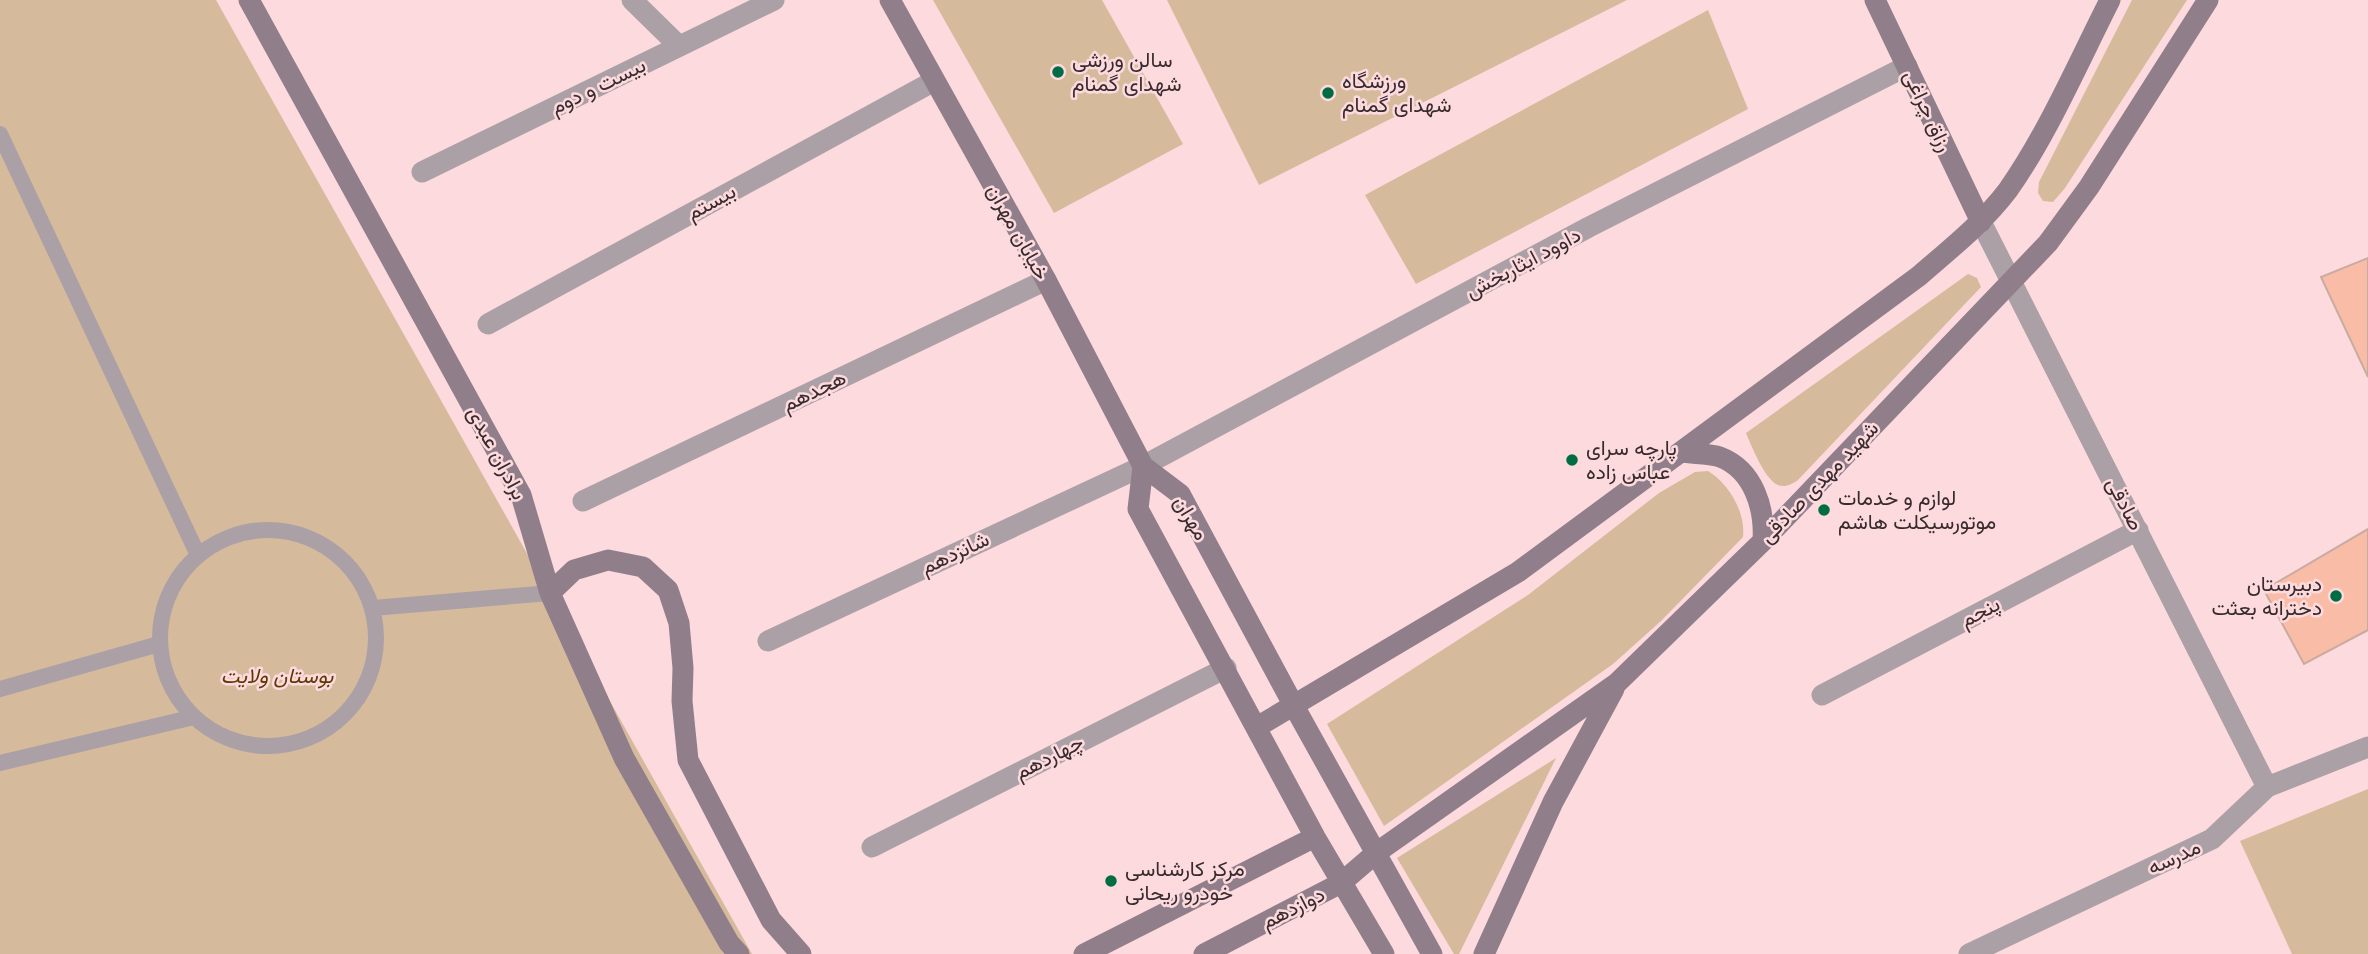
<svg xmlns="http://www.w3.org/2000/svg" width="2368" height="954" font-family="'Times New Roman',Vazirmatn,serif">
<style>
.green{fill:#d6ba9c}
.building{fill:#f8bca7;stroke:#caaba1;stroke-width:2}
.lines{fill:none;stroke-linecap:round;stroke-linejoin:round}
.lane{stroke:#aca0a7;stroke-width:16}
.street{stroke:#aca0a7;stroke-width:21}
.secondary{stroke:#907f8a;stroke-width:21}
.poi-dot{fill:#006c43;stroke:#fcdade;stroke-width:2.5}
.labels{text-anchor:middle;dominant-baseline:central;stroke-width:5;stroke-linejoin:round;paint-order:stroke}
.poi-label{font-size:21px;fill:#382b2d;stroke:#fcdade;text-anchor:start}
.street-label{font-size:21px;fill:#382b2d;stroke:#fcdade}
.park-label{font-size:21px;font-style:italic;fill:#5e3900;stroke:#fcdade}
</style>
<rect width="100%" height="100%" fill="#fcdade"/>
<path class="green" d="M0,0H216L752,954H0Z
M933,0H1102L1183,144L1054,213Z
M1167,0H1627L1259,185Z
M2132,0H2187L2065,188L2053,202L2043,201L2038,193L2039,182Z
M1708,10L1748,109L1416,284L1365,195Z
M1968,274L1977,278L1981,287L1798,480C1792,484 1785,488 1778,485C1765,480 1751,445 1746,433Z
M1708,471C1728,483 1746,512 1743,537L1661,621L1613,664L1384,826L1327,724L1528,595L1659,493L1695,472Z
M1556,758L1459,954H1454L1397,858Z
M2368,789V954H2292L2240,841Z"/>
<path class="building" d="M2368,258V377L2321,277Z
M2368,529V630L2304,664L2264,590Z"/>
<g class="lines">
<path class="lane" d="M0,134L198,555
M160 638a108 108 0 1 1 216 0a108 108 0 1 1-216 0Z
M373,608L550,593
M0,689L159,644
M0,763L194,717"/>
<path class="street" d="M632,0L679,46
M422,172L774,0
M1981,222L2267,787
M488,324L934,81
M583,501L1046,280
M768,641L1143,466L1589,227L1907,66
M1822,695L2138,530
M872,847L1226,668
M1969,954L2212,839L2267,787L2368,747"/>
<path class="secondary" d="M249,0L521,495L550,593L624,758L729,943L739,954
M890,0L1046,280L1143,466L1180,494L1294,706L1432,954
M1875,0L1981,222
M1681,452C1693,454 1709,453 1720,457C1754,470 1765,509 1763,541
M1143,466L1138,509L1315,837L1384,954
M550,593L574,570L608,560L643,567L668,590L679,623L683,668L682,701L688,760L771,920L801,954
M1257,727L1518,572L1919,276C1950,249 1983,223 2008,190C2047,135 2079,61 2110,0
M1084,954L1315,837
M1204,954L1341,883L1376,853L1617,683L1763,541L2048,243L2089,187L2208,0
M1484,954L1553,802L1614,689"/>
</g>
<g class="poi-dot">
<circle cx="1058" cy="72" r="7"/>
<circle cx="1328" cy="93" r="7"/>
<circle cx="1572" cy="460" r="7"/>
<circle cx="1824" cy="510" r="7"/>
<circle cx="2336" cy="596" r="7"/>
<circle cx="1111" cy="881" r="7"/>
</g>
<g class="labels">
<g class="poi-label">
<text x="1072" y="60">سالن ورزشی<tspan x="1072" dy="24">شهدای گمنام</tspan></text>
<text x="1342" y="81">ورزشگاه<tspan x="1342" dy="24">شهدای گمنام</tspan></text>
<text x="1586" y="448">پارچه سرای<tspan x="1586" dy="24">عباس زاده</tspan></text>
<text x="1838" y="498">لوازم و خدمات<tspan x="1838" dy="24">موتورسیکلت هاشم</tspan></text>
<text x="2322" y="584" text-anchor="end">دبیرستان<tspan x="2322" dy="24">دخترانه بعثت</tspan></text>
<text x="1125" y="869">مرکز کارشناسی<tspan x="1125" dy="24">خودرو ریحانی</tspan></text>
</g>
<g class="street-label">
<text transform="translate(598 86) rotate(-26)">بیست و دوم</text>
<text transform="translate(1928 111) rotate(65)">رزاق چراغی</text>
<text transform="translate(711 202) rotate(-29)">بیستم</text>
<text transform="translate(1018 232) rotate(61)">خیابان مهران</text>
<text transform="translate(1523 263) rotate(-28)">داوود ایثاربخش</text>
<text transform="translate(814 391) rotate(-26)">هجدهم</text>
<text transform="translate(497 453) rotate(62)">برادران عبدی</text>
<text transform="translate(1819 482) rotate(-46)">شهید مهدی صادقی</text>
<text transform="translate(2125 504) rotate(63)">صادقی</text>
<text transform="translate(1191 518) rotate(59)">مهران</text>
<text transform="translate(955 553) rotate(-25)">شانزدهم</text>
<text transform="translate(1980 612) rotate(-28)">پنجم</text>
<text transform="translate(1049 757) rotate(-27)">چهاردهم</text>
<text transform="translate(2174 857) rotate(-25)">مدرسه</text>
<text transform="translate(1293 908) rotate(-27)">دوازدهم</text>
</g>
<g class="park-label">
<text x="277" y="676">بوستان ولایت</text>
</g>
</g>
</svg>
